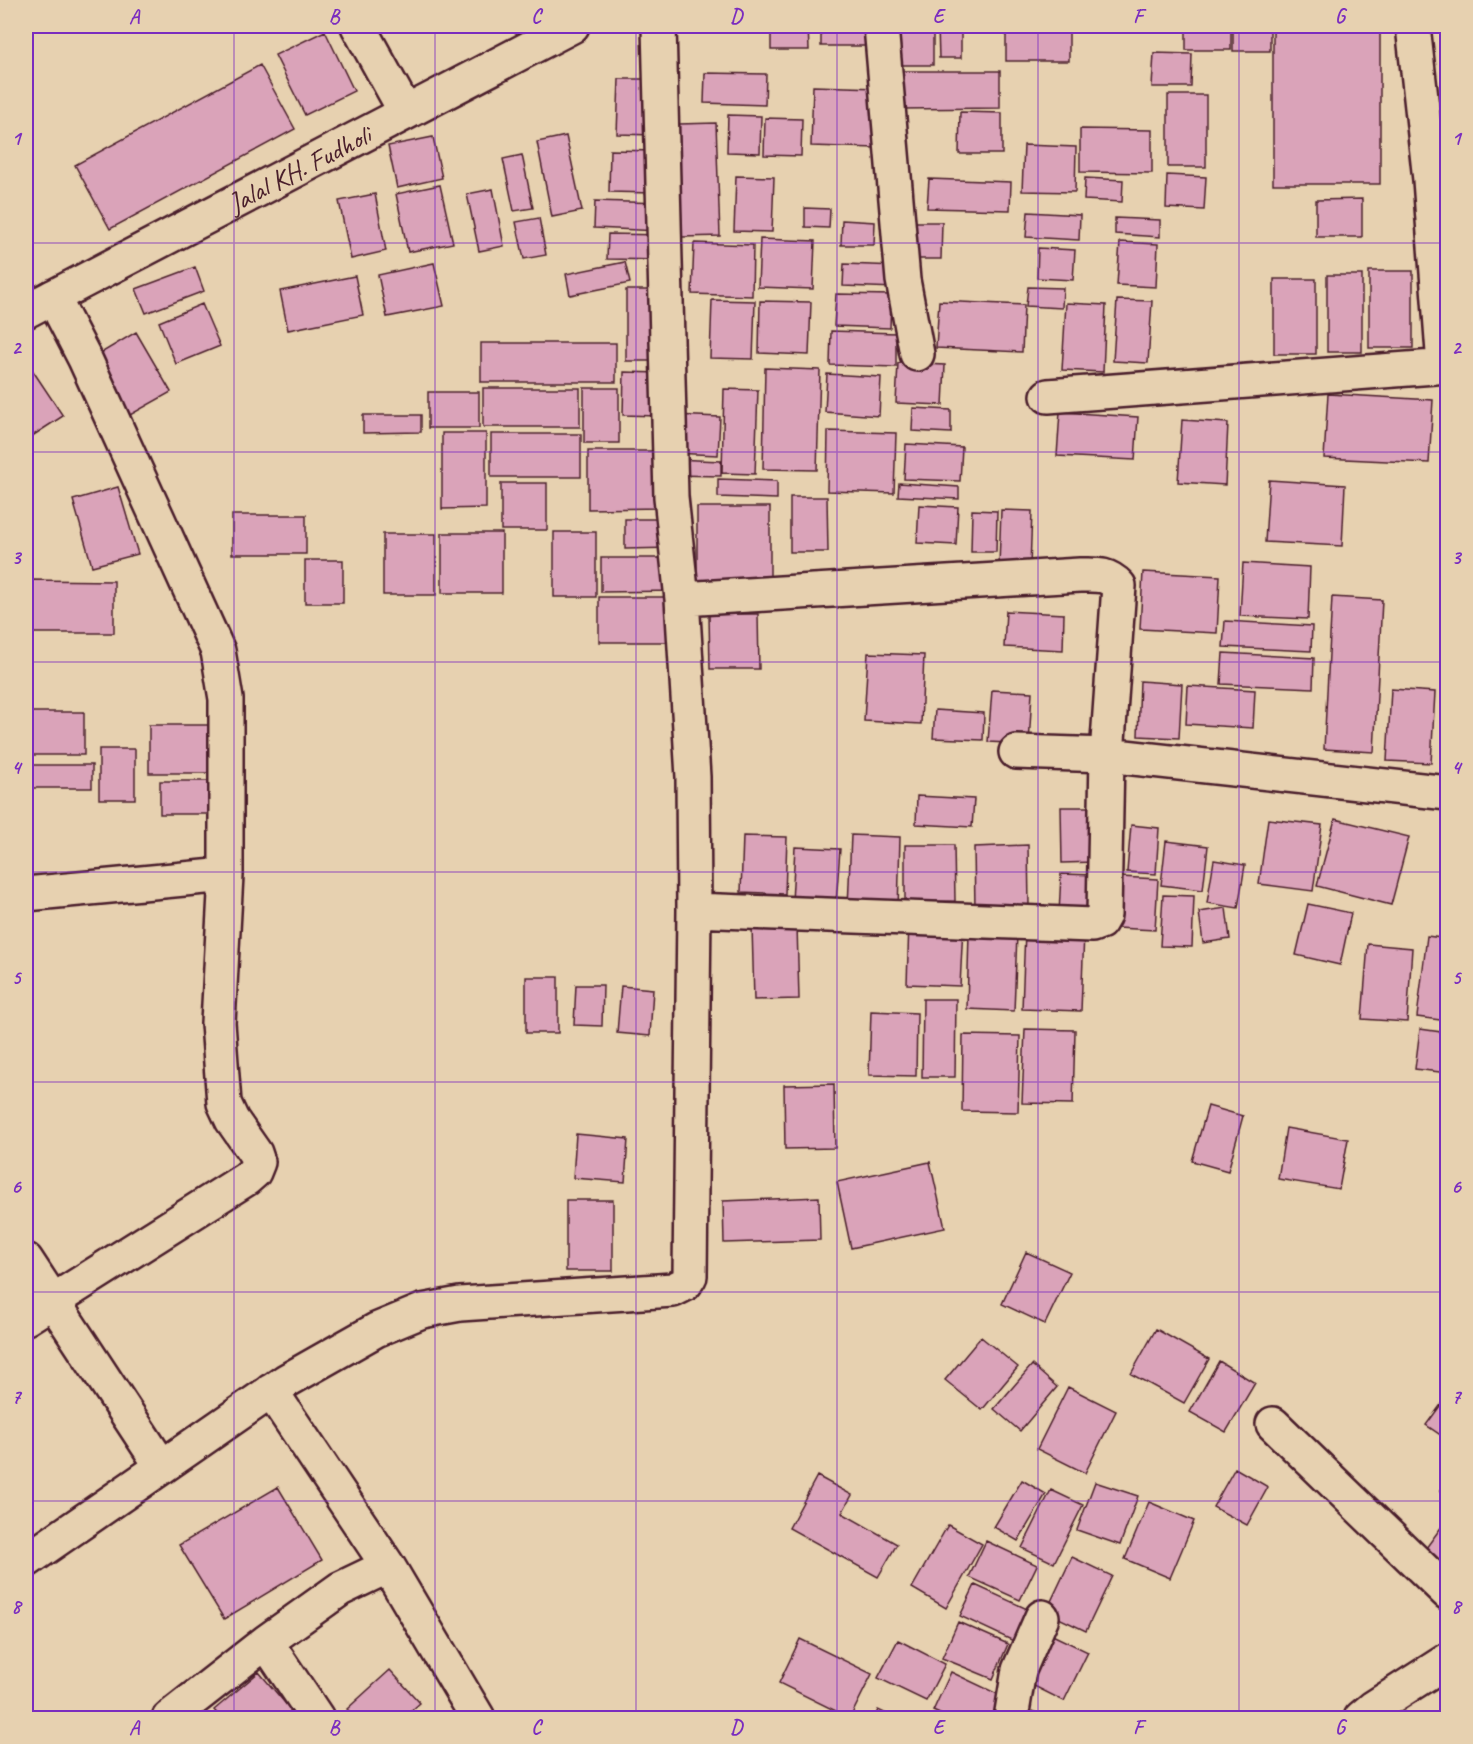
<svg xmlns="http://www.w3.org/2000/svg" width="1473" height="1744" font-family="Caveat,sans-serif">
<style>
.building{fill:#daa3b9;stroke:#4a1f2b;stroke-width:1.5}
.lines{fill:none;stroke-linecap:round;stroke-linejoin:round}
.minor-casing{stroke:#4a1f2b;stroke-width:38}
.secondary-casing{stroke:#4a1f2b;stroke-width:38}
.minor{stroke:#e7d1b0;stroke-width:33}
.secondary{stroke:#e7d1b0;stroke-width:33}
.grid{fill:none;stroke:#7b2cbf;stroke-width:1.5;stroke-opacity:0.55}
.labels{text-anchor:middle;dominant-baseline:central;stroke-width:4.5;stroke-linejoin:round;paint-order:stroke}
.street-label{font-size:28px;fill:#4a1f2b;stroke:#e7d1b0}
.neatline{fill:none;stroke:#7b2cbf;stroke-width:2}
.grid-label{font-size:20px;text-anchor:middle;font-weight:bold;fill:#7b2cbf}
</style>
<rect width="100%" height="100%" fill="#e7d1b0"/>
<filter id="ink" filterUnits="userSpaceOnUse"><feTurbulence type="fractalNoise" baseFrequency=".0167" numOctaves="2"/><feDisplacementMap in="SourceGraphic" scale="12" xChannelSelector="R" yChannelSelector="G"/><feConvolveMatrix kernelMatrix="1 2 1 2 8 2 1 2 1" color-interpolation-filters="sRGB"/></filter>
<g filter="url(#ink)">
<path class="building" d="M771,26H808L809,50H771Z
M821,26H868V46H821Z
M900,26H933V65H900Z
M938,26H961V58H939Z
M1069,26V61H1006V27Z
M1186,26H1231V50H1186Z
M1233,26H1270V51H1233Z
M1273,26H1380V184H1273Z
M325,31L354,91L305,115L275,55Z
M1154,53L1192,54L1191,87H1152Z
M260,65L295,129L110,229L75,165Z
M900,71H1000V108L900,109Z
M705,73L766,74L765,105L704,103Z
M619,79H657L655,135L617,134Z
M813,86L878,88L877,148L811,146Z
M1168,95H1206V167H1168Z
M960,112L1002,113V154H959Z
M728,115L761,116L760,153L727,152Z
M765,118L802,119L801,156L764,155Z
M716,123L720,236L682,237L679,124Z
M1080,129L1152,130V173L1080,172Z
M566,136L582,211L552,217L537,142Z
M433,137L442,178L397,188L388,146Z
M1024,145L1076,147L1075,192L1022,191Z
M610,150L655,151L653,193L609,192Z
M522,155L533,208L514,211L503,159Z
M1167,175L1206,177L1204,210L1166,208Z
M736,176L774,177L772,232L734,231Z
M1085,178L1123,180L1122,202L1084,200Z
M929,179L1011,182L1010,210L927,208Z
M440,185L453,243L408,252L396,194Z
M493,189L504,246L479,251L467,194Z
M375,194L386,251L351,259L339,201Z
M1362,199V237H1316V200Z
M595,201L661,203L660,231L594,228Z
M805,208L830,209L829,228L805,227Z
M1028,212L1080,215L1079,240L1026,237Z
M539,218L546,255L524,259L516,222Z
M1115,218L1160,220V237L1115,234Z
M842,220L875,222L874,245H841Z
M910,222H942L941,259H909Z
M608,234L665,235L663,260L607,259Z
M760,239L815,241L813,289L758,287Z
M1120,242L1158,244L1156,287L1117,285Z
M694,243L753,245L752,296L692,294Z
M1038,248L1075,250L1073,280L1037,278Z
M625,262L630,283L570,295L566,274Z
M434,263L444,306L387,317L378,275Z
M844,264L898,266L897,288L843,286Z
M195,267L204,291L146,313L136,289Z
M1369,271H1413V348H1369Z
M1327,275H1362V352H1327Z
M355,276L363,315L288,330L280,291Z
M1274,279H1316V354H1274Z
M1028,287L1063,288L1062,308L1026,306Z
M626,290H663V361H626Z
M836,294L891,295L890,328L834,326Z
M712,300L755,301L753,359L710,358Z
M1117,300L1152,301L1148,363L1113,361Z
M760,301L811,302L809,355L759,353Z
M939,301L1024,305L1022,352L936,348Z
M1066,303L1106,305L1103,372L1062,370Z
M202,304L220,346L176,364L159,322Z
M831,331L896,333V367L830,365Z
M136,332L171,392L130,415L96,356Z
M481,343H616V382H481Z
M898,363L945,365L943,405L896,403Z
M31,368L63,416L26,440V371Z
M765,368L820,370L817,470L763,469Z
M624,372L659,373L658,416L623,415Z
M827,374L881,377L879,416L825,412Z
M483,388H580V427H483Z
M584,388H619V443H584Z
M724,389L758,390L755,474L722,473Z
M428,392H479V428H428Z
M1328,394L1433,400L1429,463L1324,458Z
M1444,395H1448L1447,457Z
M913,408L951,410V433L912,431Z
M1060,412L1138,417L1135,460L1057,456Z
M363,415H421V432L363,433Z
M673,415L720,417L718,455L672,453Z
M1182,420L1228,423L1225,485L1178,482Z
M828,431L896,433L894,493L827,491Z
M442,433H486V508L442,509Z
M491,434H581V477H491Z
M906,444L962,447L960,481L904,479Z
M588,451H663V508L588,509Z
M673,459L721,461V476L673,475Z
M718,479L777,481V499L718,497Z
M1269,480L1345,485L1342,546L1265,542Z
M501,483H547V530H501Z
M899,483L959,487V499L898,496Z
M118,487L138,554L92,566L73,500Z
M790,497H827L828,552H790Z
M919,505L958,507L956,545L917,543Z
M697,507H770V590H697Z
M972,510L997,511L996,552H971Z
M1001,510L1032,511L1030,567L999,566Z
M232,515H306V554H232Z
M625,519H672V548L625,549Z
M554,532H596V597H554Z
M442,533H502V593H442Z
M383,534H436V595H383Z
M601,558H675V591L601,592Z
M305,560H343V603H305Z
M1243,563L1310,567L1308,619L1240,616Z
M1143,572L1220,576L1217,633L1140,629Z
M27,580L114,581V633H27Z
M599,597H675V642H599Z
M1332,597L1382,600L1374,752L1324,749Z
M1006,611L1064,614L1063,650L1004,647Z
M709,614H758L759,669H710Z
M1225,621L1312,626L1311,651L1223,647Z
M868,653L924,655L921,724L864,721Z
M1223,653L1314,658L1313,688L1221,684Z
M1140,681L1182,684L1179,738L1138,736Z
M1188,686L1255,690L1253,728L1186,724Z
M1391,689L1435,692L1431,763L1387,761Z
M992,690L1032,692L1029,744L988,742Z
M935,710L984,713L983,740L933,738Z
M28,712H84V755H28Z
M149,725H218V773H149Z
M99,749H135V799H99Z
M29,765H92V788H29Z
M160,781H209V814H160Z
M917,796L974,799L972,827L916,824Z
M1061,807H1095V862L1062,863Z
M1268,819L1322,825L1313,891L1259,884Z
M1335,819L1409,837L1391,905L1317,886Z
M1131,825L1159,828L1156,874L1127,872Z
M851,835L900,837L898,910L848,908Z
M743,836L787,837L785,894L741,892Z
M1166,841L1208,846L1203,890L1161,885Z
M905,845H954L955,901L905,902Z
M1028,845L1029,907L975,908L974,847Z
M795,847L840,849L836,904L792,902Z
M1214,860L1245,865L1238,908L1207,903Z
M1061,874L1095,875L1093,916L1059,914Z
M1120,877L1158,879L1155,930L1117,928Z
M1163,895L1194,896L1192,947L1160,946Z
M1308,904L1351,913L1340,965L1296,955Z
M1226,908L1230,939L1203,943L1199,912Z
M909,923L963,926L960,986L907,984Z
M752,926H797L799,999L754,1000Z
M1025,931L1084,932L1081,1011L1022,1009Z
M969,933L1017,934L1014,1011L967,1009Z
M1427,936L1448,939V1021L1417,1017Z
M1368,944L1412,948L1407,1022L1362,1019Z
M526,977H558V1033H526Z
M576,985H603L602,1026L574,1025Z
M621,986L653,989L650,1036L617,1033Z
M923,999H956L955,1077H922Z
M871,1011L917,1013L916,1076L869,1075Z
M1025,1029L1075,1030L1073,1104L1022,1103Z
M1420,1029L1448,1033V1073L1415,1069Z
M963,1035L1020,1036L1018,1112L962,1111Z
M834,1084L835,1148L785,1149L784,1085Z
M1208,1106L1243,1116L1228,1171L1192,1161Z
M1286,1128L1348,1139L1339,1189L1278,1179Z
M576,1134L628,1139L625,1182L573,1178Z
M930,1162L945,1228L851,1248L837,1182Z
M819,1197L820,1240L724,1243L723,1201Z
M566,1200H613V1271H566Z
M1026,1252L1070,1272L1045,1324L1002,1304Z
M1156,1329L1209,1359L1184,1403L1131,1374Z
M981,1337L1018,1367L982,1410L945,1380Z
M1219,1361L1255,1383L1226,1432L1190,1412Z
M1032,1365L1057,1387L1020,1431L994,1409Z
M1068,1387L1116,1411L1085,1473L1037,1449Z
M1448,1395V1440L1426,1425Z
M1235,1468L1268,1487L1247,1525L1213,1507Z
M817,1476L852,1495L842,1513L897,1544L878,1577L789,1528Z
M1022,1480L1046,1494L1018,1541L994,1527Z
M1448,1480V1496L1440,1490Z
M1095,1482L1138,1496L1120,1545L1077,1530Z
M278,1487L322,1560L224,1619L179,1545Z
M1051,1490L1083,1505L1054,1563L1022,1548Z
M1149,1502L1194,1521L1170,1578L1125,1559Z
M1448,1518V1569L1423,1552Z
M948,1525L982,1544L946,1608L912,1588Z
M986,1541L1037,1565L1020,1600L969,1577Z
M1072,1557L1112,1576L1086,1631L1046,1612Z
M975,1585L1036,1613L1020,1644L960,1616Z
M958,1622L1008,1644L993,1679L942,1658Z
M1046,1632L1088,1652L1064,1701L1022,1680Z
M800,1639L872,1674L850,1718L779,1683Z
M898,1640L945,1664L926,1701L878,1678Z
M390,1670L420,1703L403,1718H356L347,1709Z
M259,1672L295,1715L290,1718H221L214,1710Z
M951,1672L1004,1697L994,1718H949L933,1711Z
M1026,1709L1051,1718H1023Z
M878,1710L895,1718H874Z"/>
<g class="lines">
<defs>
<path id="minor" d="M358,26L405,111
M881,26L903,280L917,354
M1413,26L1430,180L1444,366
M1048,396L1448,366
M682,599L1080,575C1096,575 1107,573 1119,586L1107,755L1104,915L1100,922L1092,925L694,910
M1016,752L1107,755L1448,793
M26,894L226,875
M26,1260L162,1467
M26,1318L246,1179L254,1172L258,1162L255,1153L232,1120L224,1103L218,1023L226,875V699L218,651L85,359L53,297
M271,1391L388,1566L478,1718
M1273,1424L1448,1593
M26,1561L286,1381L376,1330L422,1311L460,1304L673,1290L685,1284L690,1276L694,910L693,777L682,599L671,497L659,26
M266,1642L317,1718
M169,1718L266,1642L340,1589L388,1566
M1011,1718L1019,1670L1042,1617
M1361,1718L1373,1708L1448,1660"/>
<g id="secondary">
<path id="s1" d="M26,311L572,26"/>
</g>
</defs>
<use href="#minor" class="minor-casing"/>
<use href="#secondary" class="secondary-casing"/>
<use href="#minor" class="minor"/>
<use href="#secondary" class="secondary"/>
</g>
</g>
<path class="grid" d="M234,26V1718M435,26V1718M636,26V1718M837,26V1718M1038,26V1718M1239,26V1718M26,243H1448M26,452H1448M26,662H1448M26,872H1448M26,1082H1448M26,1292H1448M26,1501H1448"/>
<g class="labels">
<g class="street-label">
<text stroke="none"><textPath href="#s1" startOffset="308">Jalal KH. Fudholi</textPath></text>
</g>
</g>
<rect width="1473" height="1744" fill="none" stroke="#e7d1b0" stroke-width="66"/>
<rect x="33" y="33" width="1407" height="1678" class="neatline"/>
<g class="grid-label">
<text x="134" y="23">A</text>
<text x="334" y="23">B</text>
<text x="536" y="23">C</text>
<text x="736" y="23">D</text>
<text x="938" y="23">E</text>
<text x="1138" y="23">F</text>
<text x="1340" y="23">G</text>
<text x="16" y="145">1</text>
<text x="1456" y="145">1</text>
<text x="16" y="354">2</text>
<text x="1456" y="354">2</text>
<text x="16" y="564">3</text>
<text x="1456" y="564">3</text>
<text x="16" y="774">4</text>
<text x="1456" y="774">4</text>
<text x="16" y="984">5</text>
<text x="1456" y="984">5</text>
<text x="16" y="1193">6</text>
<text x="1456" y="1193">6</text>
<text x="16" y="1403">7</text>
<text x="1456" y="1403">7</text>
<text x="16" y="1613">8</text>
<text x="1456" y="1613">8</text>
<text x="134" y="1734">A</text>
<text x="334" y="1734">B</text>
<text x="536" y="1734">C</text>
<text x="736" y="1734">D</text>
<text x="938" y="1734">E</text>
<text x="1138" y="1734">F</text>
<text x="1340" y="1734">G</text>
</g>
</svg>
